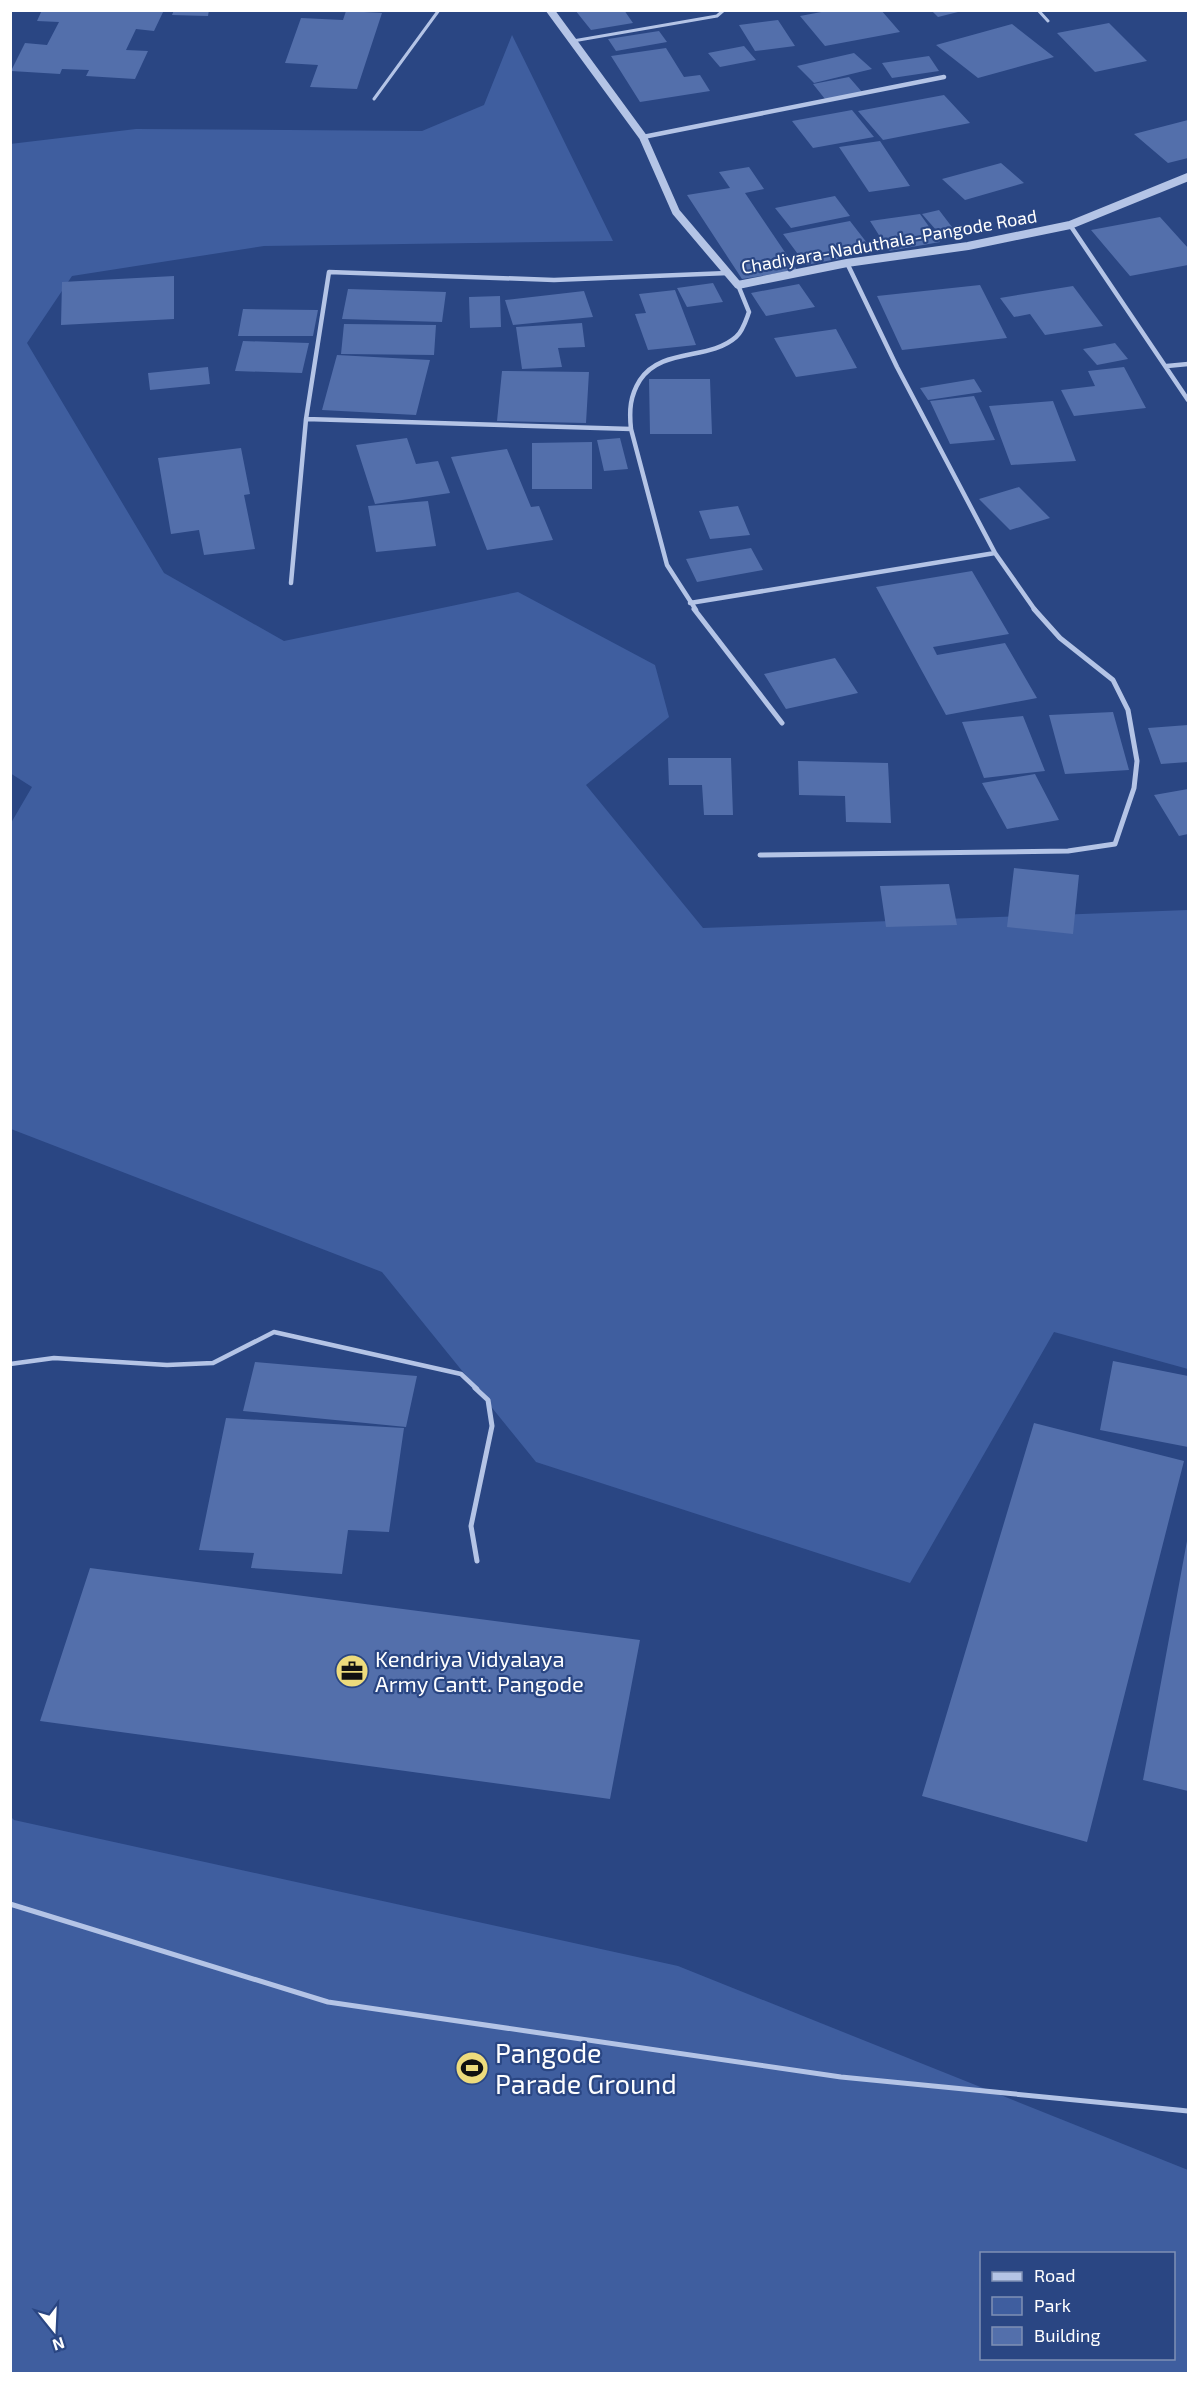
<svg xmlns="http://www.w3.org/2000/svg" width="1199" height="2384" font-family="'Exo 2',sans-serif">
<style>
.green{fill:#3f5e9f;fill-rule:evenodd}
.building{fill:#536fab}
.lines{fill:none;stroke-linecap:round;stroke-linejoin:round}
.service-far2{stroke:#b4c4e6;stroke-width:3}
.service-far1{stroke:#b4c4e6;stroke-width:4.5}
.service{stroke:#b4c4e6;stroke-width:5}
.minor-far1{stroke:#b4c4e6;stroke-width:4.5}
.minor{stroke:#b4c4e6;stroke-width:5}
.tertiary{stroke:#b4c4e6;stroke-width:8}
.labels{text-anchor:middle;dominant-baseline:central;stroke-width:4.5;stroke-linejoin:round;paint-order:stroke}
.far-street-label{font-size:18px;fill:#fff;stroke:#2a4683}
.poi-label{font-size:22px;fill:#fff;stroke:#2a4683;text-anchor:start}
.near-poi-label{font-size:27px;fill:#fff;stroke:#2a4683;text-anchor:start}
</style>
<rect width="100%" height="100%" fill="#2a4683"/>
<path class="green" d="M512,35L613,241L264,246L72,276L27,343L164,573L284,641L518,592L655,665L669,717L586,785L703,928L1188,910V1369L1054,1332L910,1583L536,1462L382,1272L11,1129V823L32,787L10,773V144L136,129L422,131L484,105Z
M10,1816L14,1820L678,1966L1188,2170V2373H11ZM982,2254H1174V2358H982Z"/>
<path class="building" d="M42,10H164L154,31L136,29L126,50L148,51L135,79L86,76L89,70L62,69L60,74L11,71L25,43L47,45L59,22L37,21Z
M174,10H209L208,16L172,15Z
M575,10H624L633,23L591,30Z
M832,10H881L900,32L825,46L800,16Z
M931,10H962V11L938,17Z
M346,11L382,13L357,89L310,87L318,65L285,63L301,18L343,20Z
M778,20L795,46L755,51L739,25Z
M1109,23L1147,61L1095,72L1057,33Z
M1012,24L1054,57L978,78L936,45Z
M659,31L667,42L616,51L608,39Z
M744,46L756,60L720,67L708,53Z
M666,48L684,77L700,75L710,91L640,102L611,56Z
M854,53L872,69L814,83L797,66Z
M929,56L939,71L892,78L882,63Z
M849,77L862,92L825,99L813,84Z
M944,95L970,123L883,140L858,111Z
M852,110L874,137L813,148L792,121Z
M1188,120V158L1168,163L1134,134Z
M880,141L910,186L869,192L839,147Z
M1001,163L1024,183L965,200L942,179Z
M749,167L764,189L745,193L797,270L742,279L687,195L730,188L719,172Z
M835,196L850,216L791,228L775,208Z
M939,210L952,227L936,230L922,214Z
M920,214L940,242L889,251L870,221Z
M1160,217L1188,248V265L1130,276L1091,230Z
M850,221L874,252L806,265L783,234Z
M174,276V319L61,325L62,282Z
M713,283L723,302L687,307L677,288Z
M799,284L815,307L766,316L751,293Z
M980,285L1007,338L902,350L877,296Z
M1073,286L1103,326L1045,335L1030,314L1014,317L1000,298Z
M348,289L446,292L442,322L342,319Z
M675,290L696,345L648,350L635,314L646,313L639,294Z
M584,291L593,317L513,325L505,300Z
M500,296L501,327L470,328L469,297Z
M243,309L318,310L313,336H238Z
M582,323L585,347L558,348L562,367L522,369L516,327Z
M344,324L436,325L434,355L341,354Z
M836,329L857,368L796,377L774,338Z
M243,341L309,343L302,373L235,371Z
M1115,343L1128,359L1097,365L1083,349Z
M337,355L430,360L416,415L322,410Z
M208,367L210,384L150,390L148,373Z
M1124,367L1146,408L1074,416L1061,390L1095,386L1088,371Z
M502,371L589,372L586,423L497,421Z
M649,379H710L712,434H650Z
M974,379L982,392L928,400L920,388Z
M974,396L995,440L950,444L930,401Z
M1053,401L1076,461L1011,465L989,406Z
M407,438L416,464L438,461L450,493L375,504L356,445Z
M620,438L628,469L604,471L597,440Z
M592,442V489H532V443Z
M241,448L250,494L244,495L255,549L204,555L199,530L171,534L158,458Z
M507,449L531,507L539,506L553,540L487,550L451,457Z
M1019,487L1050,518L1010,530L979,499Z
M428,501L436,546L376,552L368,506Z
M738,506L750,535L710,539L699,511Z
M751,548L763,570L697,582L686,559Z
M972,571L1009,634L933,647L937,655L1005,643L1037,698L946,715L876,587Z
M835,658L858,693L786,709L764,674Z
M1113,712L1129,770L1065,774L1049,715Z
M1023,716L1045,771L984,778L962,722Z
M1188,725V762L1161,764L1148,728Z
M668,758H731L733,815H704L702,785H669Z
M798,761L888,763L891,823L846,822L845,796L799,795Z
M1035,774L1059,820L1007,829L982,783Z
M1188,789V834L1179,836L1154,795Z
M1014,868L1079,875L1073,934L1007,927Z
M949,884L957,925L886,927L880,886Z
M1113,1361L1188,1376V1447L1100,1430Z
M255,1362L417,1376L406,1427L243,1411Z
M226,1418L404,1428L389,1532L348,1530L342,1574L251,1568L254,1553L199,1550Z
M1034,1423L1184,1461L1087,1842L922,1796Z
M1187,1541H1188V1791L1143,1780Z
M90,1568L640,1640L610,1799L40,1721Z"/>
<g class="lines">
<path class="service-far2" d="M1038,10L1048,21
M573,41L717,16L724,10
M374,99L439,10"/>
<path class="service-far1" d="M10,1364L54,1358L167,1365L213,1363L274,1332L461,1374L477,1389"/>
<path class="service" d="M475,1388L488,1400L492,1426L471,1526L477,1561
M10,1904L328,2002L841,2077L1188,2111"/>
<path class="minor-far1" d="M643,137L944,77
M1070,225L1188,400
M847,263L897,367L995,553L1035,610
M1167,366L1188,364
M306,419L631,429
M291,583L306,419L329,272L554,280L728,273
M690,603L995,553
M696,610L667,565L631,429C629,410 630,396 640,380C662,347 709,361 736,337C743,331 746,320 749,312L738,285"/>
<path class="minor" d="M694,609L782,723
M760,855L1068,851L1115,844L1134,788L1137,761L1128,710L1113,680L1060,638L1034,609"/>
<path class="tertiary" d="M550,10L643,137L676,212L738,285L847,263L968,246L1070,225L1188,177"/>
</g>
<defs>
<symbol id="office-disc" viewBox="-11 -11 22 22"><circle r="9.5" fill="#eddb7c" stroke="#2a4683"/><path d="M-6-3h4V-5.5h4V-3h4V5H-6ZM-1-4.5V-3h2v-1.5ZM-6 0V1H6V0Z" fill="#111"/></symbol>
<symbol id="stadium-disc" viewBox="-11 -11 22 22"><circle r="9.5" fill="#eddb7c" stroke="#2a4683"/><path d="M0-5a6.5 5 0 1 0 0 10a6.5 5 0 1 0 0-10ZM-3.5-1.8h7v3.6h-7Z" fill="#111"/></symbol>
</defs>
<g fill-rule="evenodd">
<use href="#office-disc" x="333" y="1652" width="38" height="38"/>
<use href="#stadium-disc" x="453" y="2049" width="38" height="38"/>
</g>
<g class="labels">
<g class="far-street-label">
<text transform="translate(889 241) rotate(-10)">Chadiyara-Naduthala-Pangode Road</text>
</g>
<g class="poi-label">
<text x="375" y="1658">Kendriya Vidyalaya<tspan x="375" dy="25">Army Cantt. Pangode</tspan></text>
</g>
<g class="near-poi-label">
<text x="495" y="2052">Pangode<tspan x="495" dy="31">Parade Ground</tspan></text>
</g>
</g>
<rect width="1199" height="2384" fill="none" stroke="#ffffff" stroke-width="24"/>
<rect x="980" y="2252" width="195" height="108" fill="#2a4683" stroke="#7f90b5" stroke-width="1.5"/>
<rect x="992" y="2272" width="30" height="9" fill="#b4c4e6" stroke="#7f90b5" stroke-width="1.5"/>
<text x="1034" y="2282" font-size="18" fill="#ffffff">Road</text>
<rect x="992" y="2297" width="30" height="18" fill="#3f5e9f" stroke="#7f90b5" stroke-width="1.5"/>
<text x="1034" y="2312" font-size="18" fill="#ffffff">Park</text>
<rect x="992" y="2327" width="30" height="18" fill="#536fab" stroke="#7f90b5" stroke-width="1.5"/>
<text x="1034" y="2342" font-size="18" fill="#ffffff">Building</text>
<g transform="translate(54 2330) rotate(162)" stroke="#2a4683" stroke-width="4.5" paint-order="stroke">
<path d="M0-4.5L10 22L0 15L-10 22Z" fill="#ffffff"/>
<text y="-9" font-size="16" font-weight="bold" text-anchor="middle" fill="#ffffff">N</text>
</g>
</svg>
